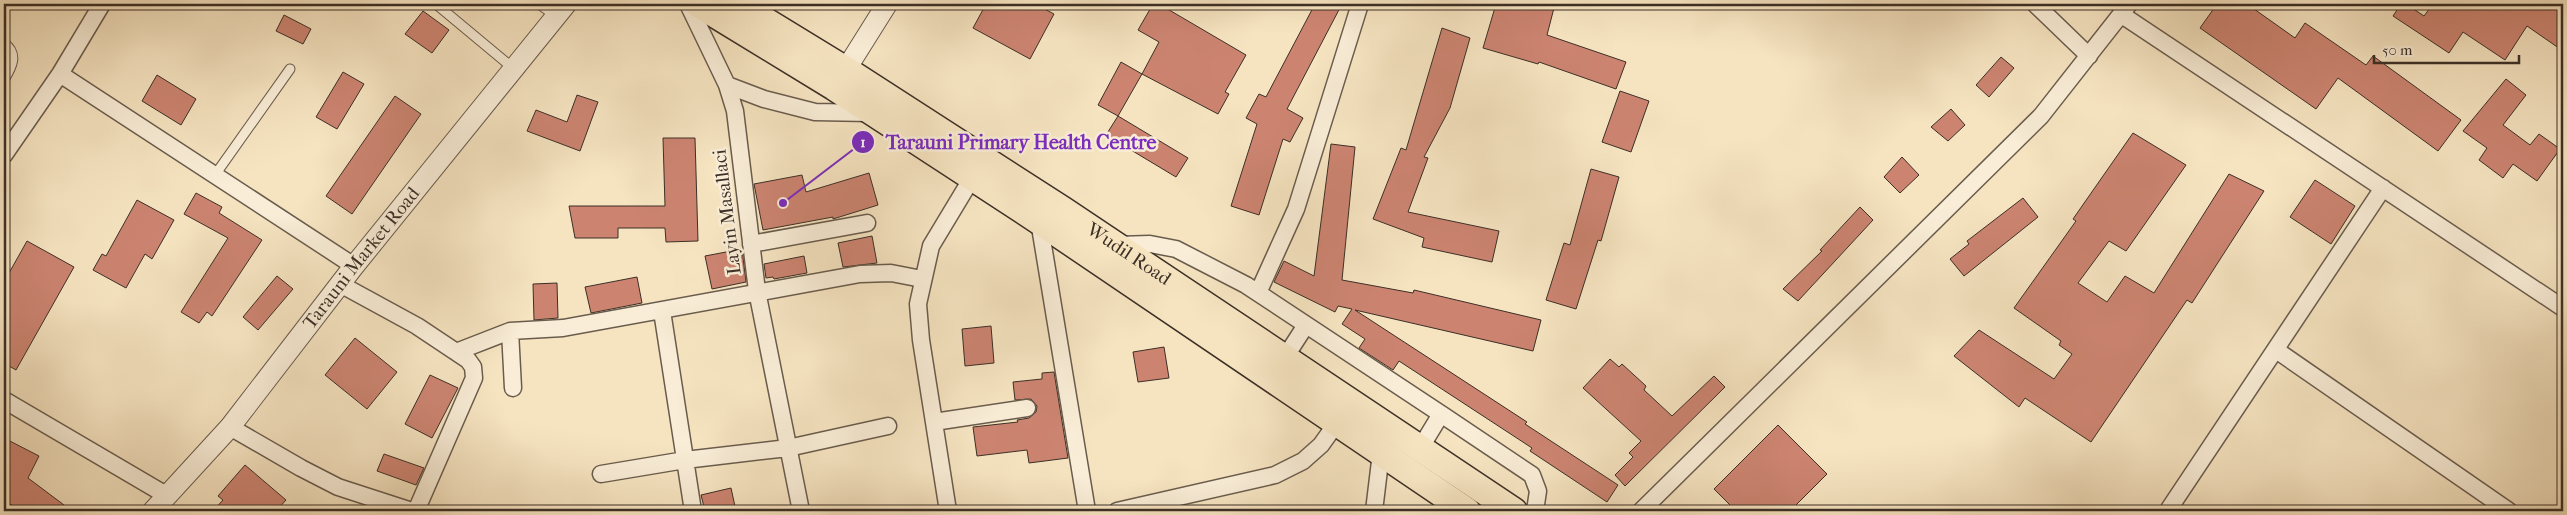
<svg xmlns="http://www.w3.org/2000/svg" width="2567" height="515" font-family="'IM FELL French Canon',serif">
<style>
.building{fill:#cc8471;stroke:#3c2f26}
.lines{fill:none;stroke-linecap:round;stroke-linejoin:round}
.service-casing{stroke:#6a5c4d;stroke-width:11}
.minor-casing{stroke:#6a5c4d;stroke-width:19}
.tertiary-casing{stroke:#6a5c4d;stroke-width:22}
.primary-casing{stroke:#3c2f26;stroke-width:29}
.service{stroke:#f9edd7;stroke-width:9}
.minor{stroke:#f9edd7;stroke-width:16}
.tertiary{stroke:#f9edd7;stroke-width:20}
.primary{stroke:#f6e4c1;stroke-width:26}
.labels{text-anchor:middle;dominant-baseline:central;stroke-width:5;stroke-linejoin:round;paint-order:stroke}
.street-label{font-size:19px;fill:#3c2f26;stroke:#f9edd7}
.leader{fill:none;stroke:#7b2cbf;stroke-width:2}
.callout-dot{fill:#7b2cbf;stroke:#f9edd7;stroke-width:2}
.mark-label{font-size:15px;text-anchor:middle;font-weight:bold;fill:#fff}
.callout-label{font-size:20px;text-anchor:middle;font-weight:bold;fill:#7b2cbf;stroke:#f9edd7;stroke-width:5;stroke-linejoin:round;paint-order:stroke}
</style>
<rect width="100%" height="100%" fill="#f6e4c1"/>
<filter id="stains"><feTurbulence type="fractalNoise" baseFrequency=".004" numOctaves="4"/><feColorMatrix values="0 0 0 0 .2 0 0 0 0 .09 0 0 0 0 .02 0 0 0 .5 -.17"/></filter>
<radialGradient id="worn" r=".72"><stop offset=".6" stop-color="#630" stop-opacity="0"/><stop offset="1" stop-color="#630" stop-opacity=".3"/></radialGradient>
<path class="building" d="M986,4H1035L1054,14L1030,59L973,28Z
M1153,4H1159L1246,55L1225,92L1229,94L1218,114L1142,74L1159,42L1138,30Z
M1315,4H1342L1287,109L1303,118L1290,142L1283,139L1259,215L1231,206L1257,124L1246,118L1259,94L1266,97Z
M1496,4H1555L1547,35L1626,62L1616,89L1539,62L1538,64L1483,48Z
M2217,4H2247L2295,38L2305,23L2366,65L2373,56L2461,120L2438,151L2338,78L2316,109L2200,28Z
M2401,4H2406L2424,16L2433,4H2563V51L2527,26L2505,60L2463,32L2449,53L2393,16Z
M423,11L449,30L432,53L405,34Z
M284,15L311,29L303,44L276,31Z
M1442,28L1470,38L1450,108L1424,157L1428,158L1408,212L1499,231L1492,262L1422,247L1424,238L1373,219L1401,148L1406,150Z
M2001,57L2014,68L1989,97L1976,85Z
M1121,62L1142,74L1118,116L1098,105Z
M343,72L364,84L337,129L316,117Z
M157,75L196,99L181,125L142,101Z
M2506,79L2526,95L2503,125L2530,145L2539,134L2560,149L2537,181L2513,164L2503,178L2479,160L2487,148L2463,131Z
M1620,91L1649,101L1631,152L1602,142Z
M577,95L598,102L580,151L527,131L536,110L567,122Z
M395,96L421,114L352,214L326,196Z
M1951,109L1965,125L1948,141L1931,127Z
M1118,116L1188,158L1176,177L1106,135Z
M2133,133L2186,165L2126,251L2109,241L2078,283L2107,302L2125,276L2154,293L2229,174L2264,191L2192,303L2187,300L2091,442L2025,398L2019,407L1954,356L1979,330L2054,379L2072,354L2059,345L2061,341L2014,308L2076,221L2073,219Z
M663,138H695L698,241L666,242L665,228H618V238H575L569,206H665Z
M1331,144L1355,147L1342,280L1413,293L1414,290L1541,320L1533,351L1355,310L1527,422L1525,424L1618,485L1607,502L1530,451L1532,448L1399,361L1393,370L1359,348L1365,339L1342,324L1352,309L1338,306L1335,312L1274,282L1284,261L1314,276Z
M1902,157L1919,175L1900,193L1884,177Z
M1591,169L1619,177L1601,241L1598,240L1576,309L1546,300L1564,243L1570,245Z
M869,173L878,205L833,219V217L763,230L754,184L802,175L806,192Z
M2315,180L2355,206L2331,244L2290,217Z
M196,193L222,207L219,213L262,240L212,316L207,312L199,323L181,312L228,238L184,214Z
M2023,198L2038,217L1964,276L1950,259L1969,244L1967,241Z
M137,200L174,220L152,259L145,254L126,288L93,270L102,254L106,256Z
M1860,207L1873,220L1798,301L1783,289L1822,251L1820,250Z
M872,236L877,263L843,267L838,243Z
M27,241L74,267L16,370L4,363V282Z
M742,249L746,282L712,289L705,256Z
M804,256L807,273L774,279L773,277L766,278L764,264Z
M277,276L293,289L258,330L243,317Z
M637,277L642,303L591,313L585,287Z
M557,283L558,318L534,320L533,284Z
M991,326L994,363L965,366L962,329Z
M355,338L397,372L367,409L325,375Z
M1164,347L1169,378L1138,382L1133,352Z
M1610,359L1619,367L1622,364L1646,386L1644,390L1672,416L1714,376L1725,387L1625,486L1615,475L1633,457L1629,453L1641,441L1583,388Z
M1054,372L1068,458L1029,463L1027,450L977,456L973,427L1018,422L1017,420L1029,418L1036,412L1037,406L1031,399L1015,400L1013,382L1042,379V373Z
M430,375L458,388L432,438L405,424Z
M1778,425L1827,474L1790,511H1736L1714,489Z
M4,438L39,456L28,478L72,511H23L4,501Z
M384,454L424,468L416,485L377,471Z
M245,465L286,500L276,511H213L223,500L218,496Z
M731,488L736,511H705L701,495Z"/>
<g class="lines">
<defs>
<path id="service" d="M436,4L514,69
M539,4L556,16
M4,43C19,54 12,67 4,80
M215,175L290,69"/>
<path id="minor" d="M688,4L727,85L735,111L757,291L801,511
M2035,4L2089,56
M2122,15L2563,308
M60,74L354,266
M727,85L764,99L815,112L870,113
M4,155L60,74L102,4
M1039,221L1087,511
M751,244L867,223
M1117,245L1150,244L1176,249L1246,285L1441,414L1421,447
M340,284L417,326L468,360L473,367L474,378L416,511
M1258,293L1296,209L1360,4
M662,311L693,511
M510,331L513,388
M2276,350L2509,511
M456,352L510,331L563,328L860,274L891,273L922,279
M1284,359L1306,325
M4,400L166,495
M1441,414L1532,475L1538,491L1535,511
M934,422L1027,408
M230,427L301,468L338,487L412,511
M601,474L685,460L788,448L888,426
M948,511L921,340L918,304L931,246L972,178
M1117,511L1275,475L1303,461L1321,445L1336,424
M1374,511L1381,453
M1641,511L2041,116L2129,4
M2172,511L2169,509L2383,188"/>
<g id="tertiary">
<path d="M838,82L887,4"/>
<path id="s1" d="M153,511L230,427L354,266L566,4"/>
</g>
<g id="primary">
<path d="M698,4L834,87L1039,221L1467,511"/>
<path id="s2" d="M738,4L846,70L1063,210L1514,511"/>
</g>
</defs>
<use href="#service" class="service-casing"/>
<use href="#minor" class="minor-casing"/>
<use href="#tertiary" class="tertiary-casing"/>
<use href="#primary" class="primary-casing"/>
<use href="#service" class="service"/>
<use href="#minor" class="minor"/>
<use href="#tertiary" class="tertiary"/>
<use href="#primary" class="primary"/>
</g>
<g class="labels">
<g class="street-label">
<text transform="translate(727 212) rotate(-97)">Layin Masallaci</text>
<text stroke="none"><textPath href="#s2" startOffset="464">Wudil Road</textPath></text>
<text stroke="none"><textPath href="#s1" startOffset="328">Tarauni Market Road</textPath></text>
</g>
</g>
<path class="leader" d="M783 203L863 142"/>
<g class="callout-dot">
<circle cx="783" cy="203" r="5"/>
<circle cx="863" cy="142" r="12"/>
</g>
<g class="mark-label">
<text x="863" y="147">1</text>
</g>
<g class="callout-label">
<text x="1021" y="149">Tarauni Primary Health Centre</text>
</g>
<rect width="2567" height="515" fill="none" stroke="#f6e4c1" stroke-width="20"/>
<rect x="5" y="5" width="2557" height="505" fill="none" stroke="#3c2f26" stroke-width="2.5"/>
<rect x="10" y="10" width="2547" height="495" fill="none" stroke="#3c2f26"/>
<path d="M2374 55v8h145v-8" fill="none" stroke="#3c2f26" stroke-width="2.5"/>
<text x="2382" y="55" font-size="15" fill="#3c2f26" stroke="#f9edd7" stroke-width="4" paint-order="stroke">50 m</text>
<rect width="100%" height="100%" filter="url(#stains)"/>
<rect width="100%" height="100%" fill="url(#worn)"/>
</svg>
